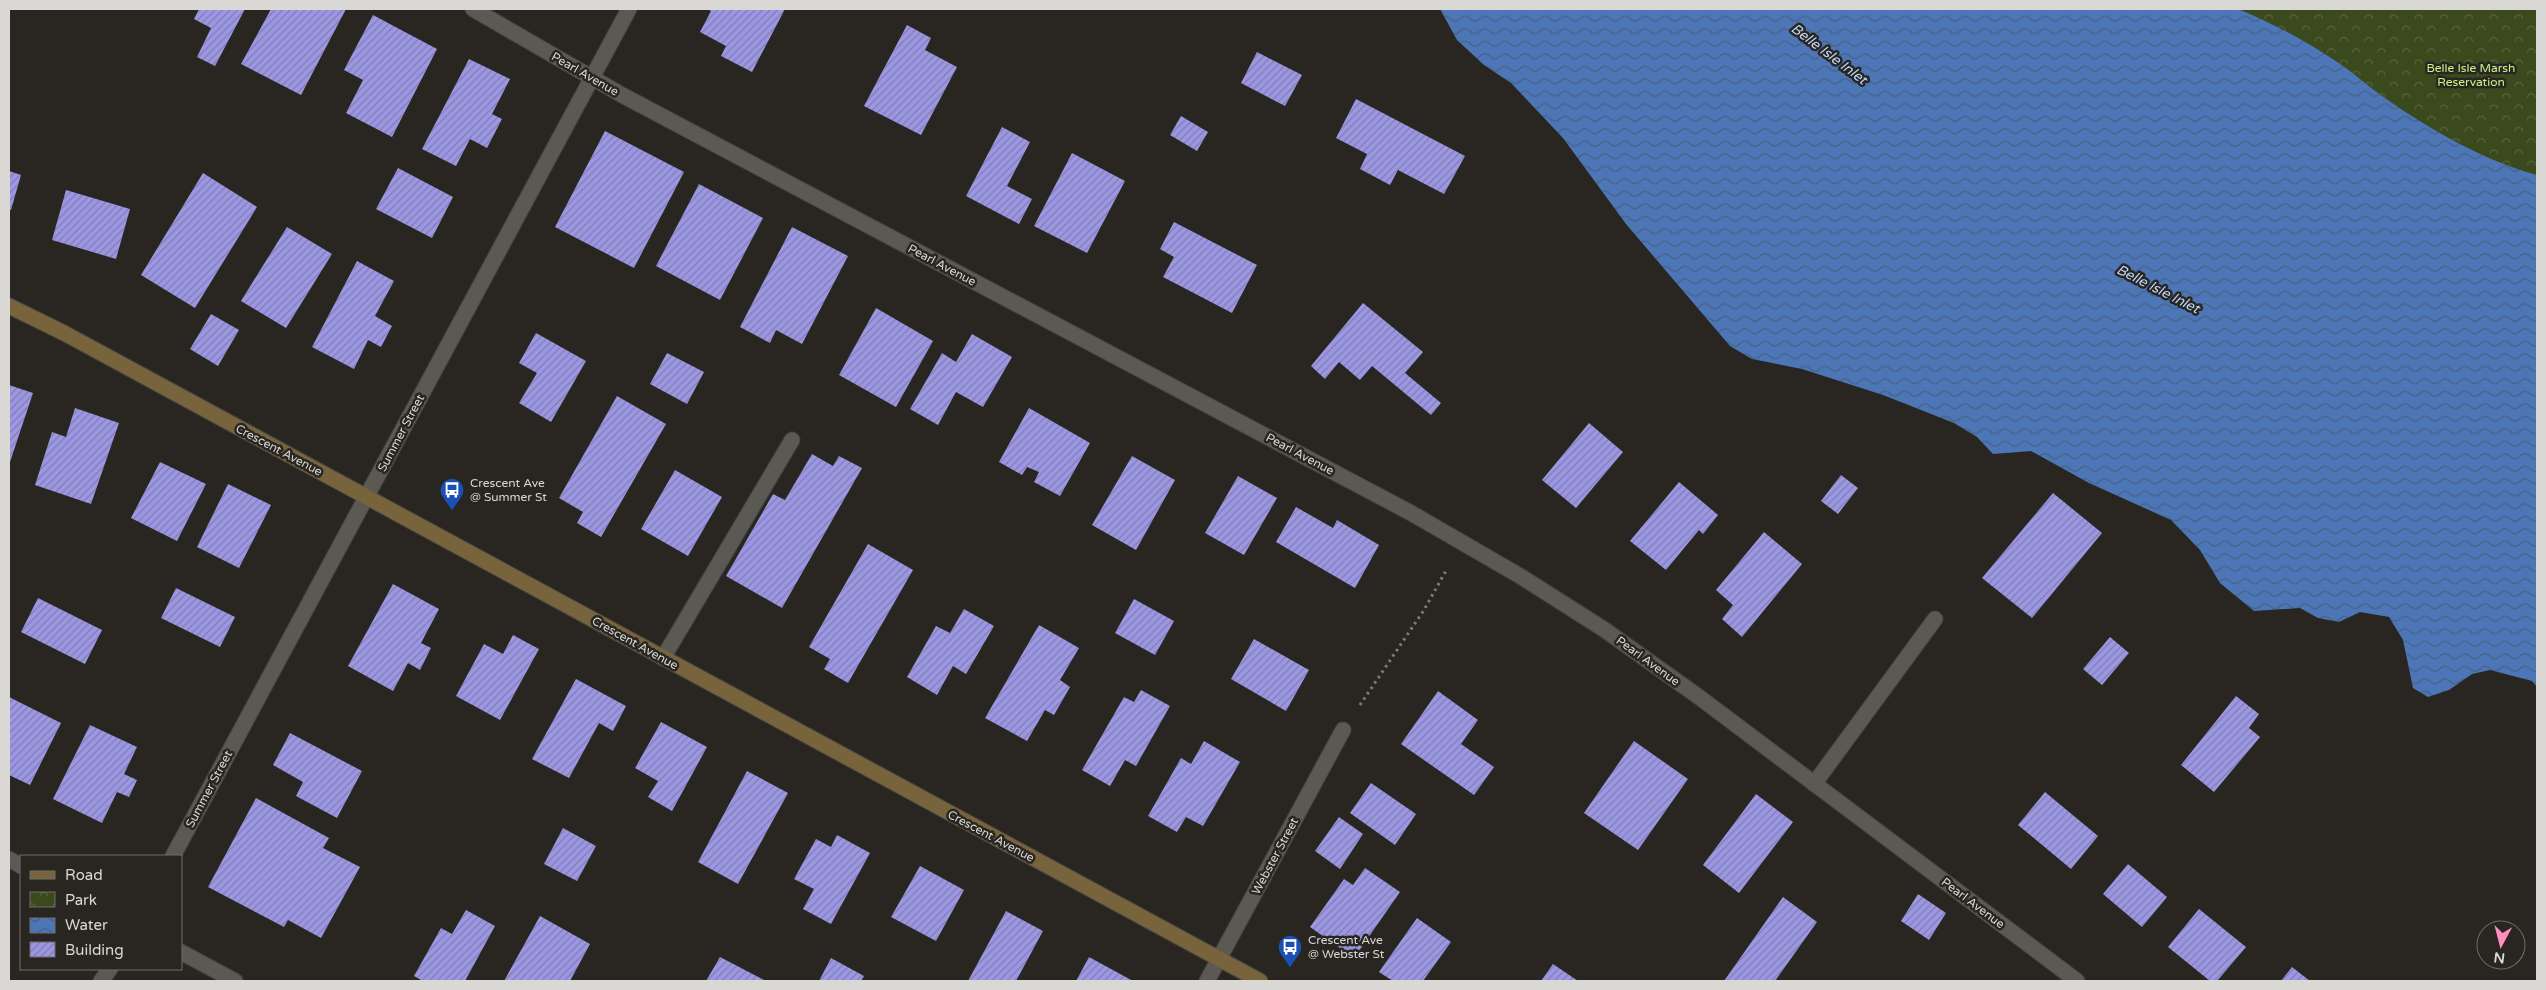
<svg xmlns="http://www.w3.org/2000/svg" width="2546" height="990" font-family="'Varela Round',sans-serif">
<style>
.park{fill:url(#park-crowns)}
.water{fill:url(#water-waves)}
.building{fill:url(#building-hatch)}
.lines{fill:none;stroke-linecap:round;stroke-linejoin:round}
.lane-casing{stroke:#454340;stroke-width:17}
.street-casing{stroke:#454340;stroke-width:17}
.secondary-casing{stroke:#454340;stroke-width:17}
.path{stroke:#7e7c78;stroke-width:3;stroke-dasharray:2.5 4;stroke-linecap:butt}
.lane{stroke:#5b5953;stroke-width:15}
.street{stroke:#5b5953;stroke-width:15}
.secondary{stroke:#77643d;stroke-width:15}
.labels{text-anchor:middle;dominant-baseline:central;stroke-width:5;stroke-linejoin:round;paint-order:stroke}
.park-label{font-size:12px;fill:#ccf286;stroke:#292622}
.street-label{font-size:12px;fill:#dad8d5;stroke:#292622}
.poi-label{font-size:12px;fill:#dad8d5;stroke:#292622;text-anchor:start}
.water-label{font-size:14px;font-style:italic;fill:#bdd5f9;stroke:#292622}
</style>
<defs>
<pattern id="park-crowns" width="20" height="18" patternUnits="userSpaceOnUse" patternTransform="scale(1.25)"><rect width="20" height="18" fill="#3b4a1d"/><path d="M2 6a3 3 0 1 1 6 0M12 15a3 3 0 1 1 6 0" fill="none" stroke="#57633d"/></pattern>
<pattern id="water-waves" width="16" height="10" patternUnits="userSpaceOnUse" patternTransform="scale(1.25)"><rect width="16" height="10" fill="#4c76b6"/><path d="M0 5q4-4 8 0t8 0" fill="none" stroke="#486187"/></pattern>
<pattern id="building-hatch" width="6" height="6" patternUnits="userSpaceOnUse" patternTransform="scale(1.25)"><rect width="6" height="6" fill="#9b97e3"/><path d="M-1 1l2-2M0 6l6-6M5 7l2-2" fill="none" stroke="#807db2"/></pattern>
</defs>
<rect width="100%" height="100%" fill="#292622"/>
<path class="park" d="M2238,9H2537V175C2483,160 2431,130 2385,98C2369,87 2355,74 2339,63C2308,42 2273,23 2238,9Z"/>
<path class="water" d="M1440,9H2238C2273,23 2308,42 2339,63C2355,74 2369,87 2385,98C2431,130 2483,160 2537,175V687L2532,681L2490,670L2472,674L2449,690L2428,697L2413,688L2403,640L2389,617L2360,612L2339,622L2318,618L2300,608L2254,611L2220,583L2200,550L2171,520L2089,483L2031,451L1993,454L1977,437L1954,423L1883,395L1802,369L1752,359L1730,346L1626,224L1563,138L1511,83L1484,65L1457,40Z"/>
<path class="building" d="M199,9H245L215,66L197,57L211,28L194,19Z
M271,9H346L301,95L241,64Z
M707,9H785L752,72L721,56L726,46L700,32L711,11Z
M373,15L437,49L392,137L346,113L363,80L344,70Z
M907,25L931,38L925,50L957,67L921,135L864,106Z
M1257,52L1302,75L1285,106L1241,83Z
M469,59L510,79L492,114L502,119L487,148L470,139L456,166L422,149Z
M1356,99L1465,156L1444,194L1398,170L1390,185L1360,169L1367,154L1336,138Z
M1181,116L1208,132L1197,151L1170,135Z
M1002,127L1030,142L1007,186L1032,199L1019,224L966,196Z
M605,131L684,172L634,268L555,227Z
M1072,153L1125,181L1087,253L1034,226Z
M398,168L453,197L432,238L376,209Z
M9,171L21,175L11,210L9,209Z
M203,173L257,207L195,308L141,275Z
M699,184L763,218L720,300L656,266Z
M66,190L130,209L116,259L52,240Z
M1174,222L1257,265L1232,313L1163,277L1174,257L1160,249Z
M287,227L332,254L286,328L241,301Z
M792,227L848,256L802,344L776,330L770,343L740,327Z
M357,261L394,281L375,316L392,326L381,347L368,340L354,369L312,347Z
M1363,303L1423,352L1405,373L1441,403L1431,415L1372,366L1360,380L1339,362L1325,379L1311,366Z
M876,308L933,341L896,407L839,375Z
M211,314L239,330L218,366L190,349Z
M536,333L586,361L551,422L519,403L537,373L519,363Z
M972,334L1012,357L983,407L956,392L938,425L910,409L942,353L956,362Z
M667,353L704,372L687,404L650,384Z
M9,385L33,393L9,465Z
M617,396L666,424L601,537L577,523L583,512L559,498Z
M75,408L119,423L91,504L35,485L52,432L66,437Z
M1029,408L1090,443L1060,496L1034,482L1039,472L1027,467L1022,475L999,462Z
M1589,423L1623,452L1576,508L1542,480Z
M812,454L833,466L839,456L862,468L782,608L726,576L773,494L785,500Z
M1132,456L1175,480L1136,550L1092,525Z
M160,462L206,484L177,541L131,518Z
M675,470L722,497L688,556L641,529Z
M1841,475L1858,488L1838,514L1821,501Z
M1238,476L1277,498L1244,555L1205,533Z
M1679,482L1718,515L1703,534L1699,530L1666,570L1630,541Z
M228,484L271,505L239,568L197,547Z
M2053,493L2102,533L2032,618L1982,578Z
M1296,507L1333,528L1337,520L1379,545L1355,588L1276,542Z
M1764,532L1802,564L1742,637L1722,619L1733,605L1716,590Z
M868,544L913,570L848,683L824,669L830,659L809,647Z
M393,584L439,609L421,643L431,648L420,670L408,663L393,691L348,666Z
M176,588L235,617L220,647L161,618Z
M38,598L102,630L85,664L21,632Z
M1134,599L1174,621L1155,655L1115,633Z
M964,609L994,626L966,674L953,666L937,695L907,677L936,626L950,633Z
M1039,625L1079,648L1060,680L1070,687L1054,715L1045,710L1027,741L985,718Z
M513,635L539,649L500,720L456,696L484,644L503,654Z
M2110,637L2129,653L2102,685L2083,669Z
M1254,639L1309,670L1286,711L1231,679Z
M576,679L626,706L613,731L599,723L569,778L532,759Z
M1141,690L1170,706L1136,766L1125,760L1110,786L1082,770L1124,697L1134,702Z
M1438,691L1478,720L1461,744L1494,767L1474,795L1401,744Z
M2236,696L2259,714L2249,728L2260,737L2214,792L2181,765Z
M9,697L61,723L30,785L9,775Z
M661,722L707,747L672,811L648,797L658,781L635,768Z
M90,725L137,747L124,774L137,780L129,797L117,792L102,823L53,799Z
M290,733L362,771L337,818L296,796L303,782L273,765Z
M1204,741L1240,762L1203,826L1186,817L1177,832L1148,816L1181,758L1191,764Z
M1634,741L1688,779L1638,850L1584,813Z
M747,771L788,793L738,884L698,862Z
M1371,783L1416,814L1395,845L1350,813Z
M2045,792L2098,836L2071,869L2018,825Z
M1756,794L1793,822L1739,893L1703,865Z
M256,798L329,838L323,848L360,867L321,938L288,920L284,927L208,887Z
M1339,817L1363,834L1340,869L1315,851Z
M563,828L596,846L577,881L544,864Z
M837,835L870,853L831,924L803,909L814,889L794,879L816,839L831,847Z
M2128,864L2167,897L2142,927L2103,894Z
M920,866L964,890L936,941L891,917Z
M1365,868L1400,892L1354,958L1310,927L1344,879L1353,885Z
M1918,894L1946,913L1929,940L1901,921Z
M1783,897L1817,922L1775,981H1724Z
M2199,909L2246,947L2217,981H2210L2168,947Z
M466,910L495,926L465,981H423L414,976L441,928L452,934Z
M1006,911L1043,931L1016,981H968Z
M540,916L590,944L570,981H504Z
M1417,918L1451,942L1423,981H1393L1379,972Z
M720,957L766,981H706Z
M1089,957L1133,981H1076Z
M831,958L864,976L861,981H819Z
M1553,964L1578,981H1541Z
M2292,967L2310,981H2281Z"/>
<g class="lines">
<defs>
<path id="lane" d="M663,658L792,440
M1814,784L1935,619"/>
<path id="street" d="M473,9L622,95L1411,513L1520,576L1605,630L1699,697L2077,981
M173,856L629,9
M9,859L21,866
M181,952L235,981
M101,981L110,969
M1207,981L1343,730"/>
<path id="secondary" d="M9,306L64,333L1260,981"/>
</defs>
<use href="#lane" class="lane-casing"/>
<use href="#street" class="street-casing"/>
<use href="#secondary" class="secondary-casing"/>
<path class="path" d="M1360,705L1424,610L1447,569"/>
<use href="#lane" class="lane"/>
<use href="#street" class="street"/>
<use href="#secondary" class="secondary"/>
</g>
<defs>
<symbol id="bus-pin" viewBox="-11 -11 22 30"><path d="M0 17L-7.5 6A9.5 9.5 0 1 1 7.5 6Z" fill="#1a4fb4" stroke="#292622"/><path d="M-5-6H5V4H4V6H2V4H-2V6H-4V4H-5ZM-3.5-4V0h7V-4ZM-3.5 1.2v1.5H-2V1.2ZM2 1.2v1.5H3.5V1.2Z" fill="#fff"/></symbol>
</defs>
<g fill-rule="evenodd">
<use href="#bus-pin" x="438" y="476" width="28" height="38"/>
<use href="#bus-pin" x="1276" y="933" width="28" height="38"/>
</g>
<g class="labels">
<g class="park-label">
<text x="2471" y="68">Belle Isle Marsh<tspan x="2471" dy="14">Reservation</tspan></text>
</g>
<g class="street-label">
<text transform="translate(585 74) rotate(30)">Pearl Avenue</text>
<text transform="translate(942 265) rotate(28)">Pearl Avenue</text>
<text transform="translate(401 433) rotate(-62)">Summer Street</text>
<text transform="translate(279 450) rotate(28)">Crescent Avenue</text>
<text transform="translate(1300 454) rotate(28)">Pearl Avenue</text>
<text transform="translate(635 643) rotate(29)">Crescent Avenue</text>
<text transform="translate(1648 661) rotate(36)">Pearl Avenue</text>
<text transform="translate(209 789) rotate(-62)">Summer Street</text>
<text transform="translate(991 836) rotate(28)">Crescent Avenue</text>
<text transform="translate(1275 856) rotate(-62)">Webster Street</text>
<text transform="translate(1973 903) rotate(37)">Pearl Avenue</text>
</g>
<g class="poi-label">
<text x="470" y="483">Crescent Ave<tspan x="470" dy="14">@ Summer St</tspan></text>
<text x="1308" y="940">Crescent Ave<tspan x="1308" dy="14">@ Webster St</tspan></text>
</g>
<g class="water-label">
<text transform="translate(1829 54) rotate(37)">Belle Isle Inlet</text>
<text transform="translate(2158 289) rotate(27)">Belle Isle Inlet</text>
</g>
</g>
<rect width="2546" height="990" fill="none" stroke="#dad8d5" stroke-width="20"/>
<rect x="20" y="855" width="162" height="115" fill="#292622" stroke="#706d6a"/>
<rect x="30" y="871" width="25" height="8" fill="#77643d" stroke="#706d6a"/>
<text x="65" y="880" font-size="15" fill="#dad8d5">Road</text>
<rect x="30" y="892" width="25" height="15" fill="url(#park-crowns)" stroke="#706d6a"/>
<text x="65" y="905" font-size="15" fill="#dad8d5">Park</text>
<rect x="30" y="918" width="25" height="15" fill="url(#water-waves)" stroke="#706d6a"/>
<text x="65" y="930" font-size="15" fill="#dad8d5">Water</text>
<rect x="30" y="942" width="25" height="15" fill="url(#building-hatch)" stroke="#706d6a"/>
<text x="65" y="955" font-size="15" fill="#dad8d5">Building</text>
<g transform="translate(2501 945) rotate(187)"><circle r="24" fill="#292622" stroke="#706d6a"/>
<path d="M0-4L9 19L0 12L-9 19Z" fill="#fe8ebd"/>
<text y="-8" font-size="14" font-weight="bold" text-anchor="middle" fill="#dad8d5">N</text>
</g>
</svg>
